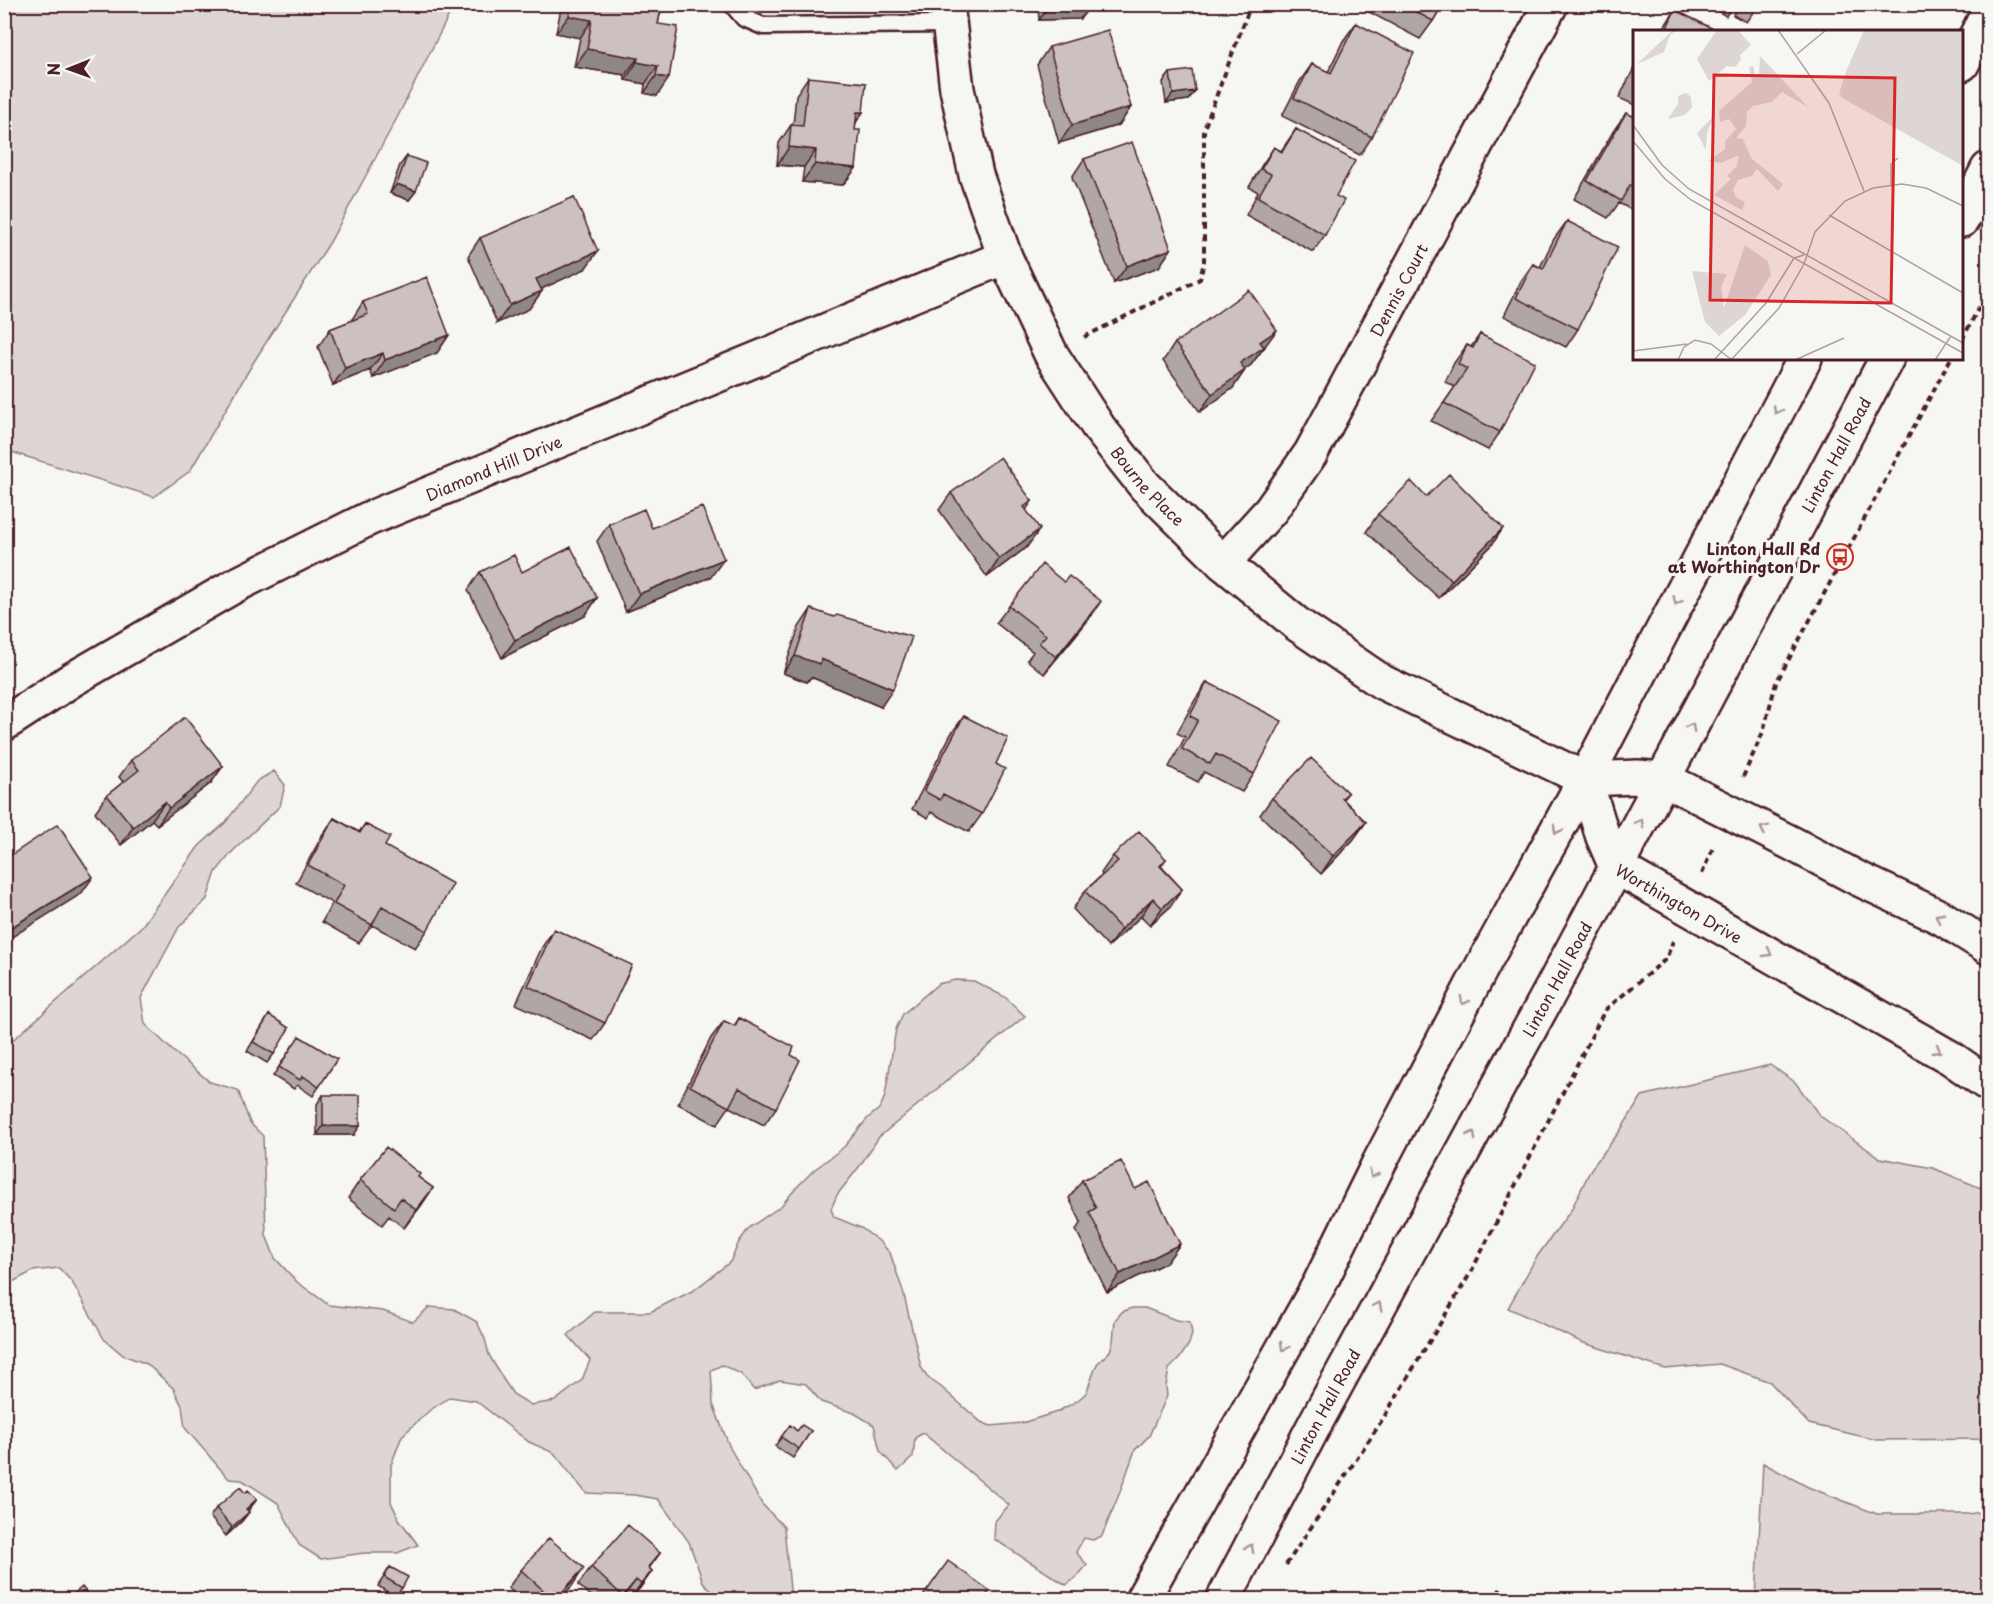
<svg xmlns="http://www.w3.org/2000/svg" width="1993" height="1604" font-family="'Playpen Sans',sans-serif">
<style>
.green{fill:#ddd6d5;stroke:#947a80;stroke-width:1.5}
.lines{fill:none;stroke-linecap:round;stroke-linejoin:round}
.service-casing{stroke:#4a1f2b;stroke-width:21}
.minor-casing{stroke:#4a1f2b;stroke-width:38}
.primary-casing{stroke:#4a1f2b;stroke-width:38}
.path{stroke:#4a1f2b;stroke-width:4;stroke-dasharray:6 4.5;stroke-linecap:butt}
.service{stroke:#f6f6f2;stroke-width:16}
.minor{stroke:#f6f6f2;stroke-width:33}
.primary{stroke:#f6f6f2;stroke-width:33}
.wall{fill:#afa6a5;stroke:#4a1f2b;stroke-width:1.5}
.shaded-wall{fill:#8f8786;stroke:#4a1f2b;stroke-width:1.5}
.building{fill:#ccc1c0;stroke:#4a1f2b;stroke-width:1.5}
.oneway{stroke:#a99598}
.labels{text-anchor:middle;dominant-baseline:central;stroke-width:6;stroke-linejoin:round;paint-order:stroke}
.street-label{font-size:16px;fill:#4a1f2b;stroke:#f6f6f2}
.poi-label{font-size:16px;font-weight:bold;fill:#4a1f2b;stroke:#f6f6f2;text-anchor:end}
.inset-road{fill:none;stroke:#b1a0a2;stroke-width:1.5}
.view{fill:#d62828;fill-opacity:0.15;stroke:#d62828;stroke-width:3}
.inset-edge{fill:none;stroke:#4a1f2b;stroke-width:3}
</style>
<rect width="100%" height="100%" fill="#f6f6f2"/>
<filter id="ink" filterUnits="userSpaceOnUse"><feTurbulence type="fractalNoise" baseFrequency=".0167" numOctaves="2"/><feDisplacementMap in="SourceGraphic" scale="12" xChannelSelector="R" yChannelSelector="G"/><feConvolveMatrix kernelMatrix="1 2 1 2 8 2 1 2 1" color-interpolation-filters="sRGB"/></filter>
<g filter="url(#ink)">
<path class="green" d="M5,4L454,5L398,116L330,242L253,363L190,471L154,497L5,450Z
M274,771L285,785L280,806L232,852L216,872L207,899L179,927L141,998L145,1024L173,1051L210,1082L238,1090L250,1123L263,1136L266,1235L275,1258L297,1282L329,1305L383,1311L413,1322L429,1307L454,1309L477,1322L485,1339L489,1355L503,1379L513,1394L531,1405L555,1401L582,1380L590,1360L568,1335L595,1312H650L694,1290L730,1262L739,1242L749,1228L781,1206L797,1187L814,1170L844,1147L867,1119L880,1108L885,1096L896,1029L903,1014L938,984L955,980L974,981L1005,997L1025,1016L879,1137L859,1167L837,1195L831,1209L834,1217L861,1228L879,1241L890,1253L903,1291L921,1367L927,1377L941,1387L981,1422L991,1426L1022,1423L1057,1412L1077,1401L1086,1393L1097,1364L1110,1351L1113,1341L1115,1320L1122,1312L1132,1308H1145L1176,1320L1190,1322L1192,1334L1189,1344L1180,1358L1169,1369L1166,1386L1167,1396L1149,1436L1135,1450L1120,1492L1102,1536L1093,1540L1084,1538L1076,1552L1087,1565L1077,1577L1066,1585L994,1539L995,1521L1009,1505L923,1433L915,1438L913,1457L898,1471L880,1451L874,1425L854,1413L821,1402L806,1384L780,1380L754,1390L741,1374L722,1365L711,1370L713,1404L730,1448L762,1504L784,1527L791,1599H719L703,1582L689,1542L658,1499L635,1495L586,1493L554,1453L529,1442L476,1401L450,1397L429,1411L402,1436L391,1465V1502L399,1519L418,1545L397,1553H364L321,1559L299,1545L278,1503L242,1480L229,1479L185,1428L182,1406L173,1388L147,1364L123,1355L104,1339L72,1282L59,1268L33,1271L5,1286V1242L8,1241L12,1225L4,1217L5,1047L142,926L199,846L225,823L257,781Z
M1770,1065L1795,1082L1820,1116L1880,1158L1933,1168L1988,1191V1439L1877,1440L1809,1424L1770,1382L1720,1364L1665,1369L1581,1342L1508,1308L1536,1258L1571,1210L1591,1169L1620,1131L1642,1096Z
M1763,1463L1808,1487L1877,1514H1968L1988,1511V1599H1756Z"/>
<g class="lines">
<defs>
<path id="service" d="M732,4L744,18L763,26L948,24"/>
<g id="minor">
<path id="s1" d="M947,4L957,89L976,175L1005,257L1051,354L1099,428L1145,486L1223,563L1297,624L1382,682L1585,779L1638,777L1664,779L1791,843L1857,878L1942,918L1988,947"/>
<path id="s2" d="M1223,563L1271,510L1311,453L1551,4"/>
<path id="s3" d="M4,724L73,679L234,586L368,519L1005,257"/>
<path id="s4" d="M1585,779L1603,837L1616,867L1951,1058L1988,1084"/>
</g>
<g id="primary">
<path d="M1962,64L1988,13"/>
<path d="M1962,220L1988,169"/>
<path d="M1142,1600L1320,1283L1378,1165L1485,961L1585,779L1805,358"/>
<path id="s5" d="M1223,1600L1317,1420L1552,988L1887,358"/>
</g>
</defs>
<use href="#service" class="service-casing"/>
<use href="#minor" class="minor-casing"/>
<use href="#primary" class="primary-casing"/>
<path class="path" d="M1084,337L1200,279L1204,262V129L1251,4
M1962,340L1988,290
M1743,777L1763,732L1776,683L1951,358
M1702,874L1714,845
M1286,1565L1381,1422L1471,1272L1605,1010L1666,959L1673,941"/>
<use href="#service" class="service"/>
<use href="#minor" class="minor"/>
<use href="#primary" class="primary"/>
</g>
<path class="wall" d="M565,4H662L658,24L657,96L644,93L645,84L625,80V75L574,67L580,38L556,33L560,13Z
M1038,4H1110L1090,6L1080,19L1039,20Z
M1370,4H1443L1433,21L1420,39L1367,11Z
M1705,4H1734L1726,16Z
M1739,4H1759L1746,22L1733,15Z
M1675,10L1719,32H1661Z
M1356,23L1372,137L1360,155L1282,116L1300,81L1312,64L1328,72L1343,41Z
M1049,47L1131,107L1119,125L1059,143L1037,65Z
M1635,66V105L1619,98Z
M1170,73L1195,91L1188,100L1166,103L1163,82Z
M808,77L863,112L856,122L855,130L856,168L843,185L802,182L804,167L777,165L779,143L791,125H793L796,95Z
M1626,113L1635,117V212L1619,203L1608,218L1574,199L1614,130Z
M1296,129L1336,196L1325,235L1313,252L1246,215L1258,192L1249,187L1262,165L1274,147L1281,151Z
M407,156L416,191L409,200L390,193L400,165Z
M1084,159L1171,249L1159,267L1114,283L1072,177Z
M1567,221L1578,329L1566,347L1504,316L1521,281L1533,264L1540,267L1554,239Z
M480,238L585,269L541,289L542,291L529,309L497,323L468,256Z
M363,302L449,335L437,353L373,378L370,370L333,385L318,347L330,329L351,321Z
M1480,334L1500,432L1488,450L1431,421L1455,387L1445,382L1454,363L1467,345L1471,347Z
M1175,343L1265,347L1263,349L1251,365L1245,369V370L1233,388L1200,412L1163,361Z
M951,493L1032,501L1026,510L1027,547L987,577L939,510Z
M1426,497L1503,528L1491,546L1439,598L1366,532L1378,514Z
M609,524L652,528L711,577L626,612L597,541Z
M480,572H522L597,598L585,616L502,658L468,590Z
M1064,582L1089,619L1044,674L1027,660L1033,652L996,623L1009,606Z
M811,609L881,707L811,677L807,682L783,673L799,627Z
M1207,682L1254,774L1242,792L1204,772L1198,782L1169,767L1185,737L1177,733L1195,700Z
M964,716L996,764L982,814L969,832L931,812L928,818L912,809L951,734Z
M131,760L223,766L211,783L157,825L152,820L121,845L95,812L107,795L123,782L119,777Z
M1348,793L1343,799L1366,822L1353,840L1321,874L1260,815L1272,798Z
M334,818L359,832L365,824L385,846L427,931L415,948L372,925L359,943L322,922L332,903L296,883L322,836Z
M1113,856L1166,859L1161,866L1182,889L1170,907L1150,925L1141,916L1108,947L1073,909L1085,891L1102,875L1101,873Z
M554,929L605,1023L593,1040L516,1004L542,947Z
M269,1015L274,1054L267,1063L247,1051Z
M739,1018L791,1055L776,1108L764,1125L729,1107L717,1125L678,1104L711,1038L724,1021L734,1026Z
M293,1045L337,1059L313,1096L297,1085L294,1089L273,1076Z
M323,1095L354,1135H317V1104Z
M418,1177L433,1188L404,1228L389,1216L382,1225L348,1198L360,1180Z
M1082,1180L1135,1189L1180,1244L1167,1262L1107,1292L1076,1230L1081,1222L1069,1198Z
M790,1425L797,1431H811L793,1458L775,1446Z
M245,1493L257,1499L248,1511L249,1512L242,1521L226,1536L210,1517L216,1508Z
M660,1553L649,1568L652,1571L640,1588L630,1599H626L624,1598L622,1599H595L578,1585L591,1567Z
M390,1567L402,1588L395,1597L378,1586Z
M521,1570L572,1586L560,1599H521L508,1588Z"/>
<path class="shaded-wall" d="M1050,4H1110L1090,6L1080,19L1039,20Z
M569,16L592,20L580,38L556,33Z
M587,49L638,58L625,75L574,67Z
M637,62L658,66L645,84L625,80Z
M656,76L669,78L657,96L644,93Z
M1195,91L1188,100L1166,103L1173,94Z
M1131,107L1119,125L1059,143L1072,125Z
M857,112H863L851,130Z
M789,147L816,150L804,167L777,165Z
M815,164L856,168L843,185L802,182Z
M397,184L416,191L409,200L390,193Z
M1171,249L1159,267L1114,283L1127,266Z
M598,251L585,269L524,297L536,279Z
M542,291L529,309L497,323L510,305Z
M1277,330L1251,365L1228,381L1240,363L1260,342Z
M449,335L437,353L373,378L385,360Z
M383,353L370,370L333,385L345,368Z
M1245,370L1233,388L1200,412L1212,394Z
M1503,528L1491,546L1439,598L1452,580Z
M1040,529L1027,547L987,577L999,559Z
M724,559L711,577L626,612L639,594Z
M597,598L585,616L502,658L515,640Z
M1101,601L1089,619L1044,674L1056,657Z
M795,656L821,659L893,689L881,707L811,677L807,682L783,673Z
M223,766L211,783L157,825L169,808Z
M165,802L152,820L121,845L133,827Z
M1366,822L1353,840L1321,874L1333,856Z
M93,877L81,894L4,942V934L7,930Z
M1182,889L1170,907L1150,925L1162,908Z
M1153,898L1141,916L1108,947L1121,929Z
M323,1126H360L354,1135H317Z
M433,1188L421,1206L404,1228L416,1210Z
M1180,1244L1167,1262L1107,1292L1120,1274Z
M257,1499L250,1508L240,1518L246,1509Z
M249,1512L242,1521L226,1536L232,1527Z
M660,1553L647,1571L648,1567Z
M584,1568L572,1586L560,1599H556Z
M652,1571L640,1588L630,1599L641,1584Z
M636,1580L622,1599H620L623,1596Z"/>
<path class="building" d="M571,4H662L658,24L678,27L669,78L656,76L658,66L637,62L638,58L587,49L592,20L569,16Z
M1401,4H1443L1433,21Z
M1675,10L1719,32H1665Z
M1356,23L1414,53L1372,137L1294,98L1312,64L1331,73Z
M1108,30L1131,107L1072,125L1049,47Z
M1192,70L1195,91L1173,94L1170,73Z
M808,77L866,83L863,112H857L855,130H860L856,168L815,164L816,150L789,147L791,125L803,126Z
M1626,113L1635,117V187L1630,185L1621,201L1587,181Z
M1296,129L1355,161L1336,196L1344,200L1325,235L1258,197L1271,174L1261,169L1274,147L1282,152Z
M1132,142L1171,249L1127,266L1084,159Z
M407,156L426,163L416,191L397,184Z
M574,197L598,251L536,279L542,291L510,305L480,238Z
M1567,221L1618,247L1578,329L1516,298L1533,264L1543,269Z
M427,277L449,335L385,360L383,353L345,368L330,329L368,314L363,302Z
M1249,290L1277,330L1260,342L1264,347L1240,363L1245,370L1212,394L1175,343Z
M1480,334L1535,362L1500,432L1444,403L1467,369L1458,364L1467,345L1473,348Z
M1000,457L1032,501L1024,507L1040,529L999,559L951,493Z
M1449,474L1503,528L1452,580L1378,514L1411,481L1426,497Z
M702,507L724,559L639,594L609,524L644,509L652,528Z
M571,547L597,598L515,640L480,572L514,555L522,572Z
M1042,564L1064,582L1069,576L1101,601L1056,657L1039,643L1046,635L1009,606Z
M811,609L834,617L837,615L912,637L893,689L821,659L820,664L795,656Z
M1207,682L1282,721L1254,774L1216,754L1210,764L1182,749L1198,720L1190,716Z
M964,716L1008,738L996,764L1005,769L982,814L943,794L940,800L924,791Z
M185,717L223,766L169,808L165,802L133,827L107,795L139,770L131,760Z
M1311,758L1348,793L1342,798L1366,822L1333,856L1272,798Z
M334,818L360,833L365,824L390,837L385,846L453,884L427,931L382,906L372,925L334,904L344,885L308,865Z
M58,824L93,877L7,930L4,926V860Z
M1139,831L1166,859L1160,866L1182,889L1162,908L1153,898L1121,929L1085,891L1118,861L1113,856Z
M554,929L632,965L605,1023L528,986Z
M269,1015L289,1028L274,1054L253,1042Z
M739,1018L794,1047L791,1055L800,1060L776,1108L739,1088L729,1107L690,1086L724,1021L735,1026Z
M299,1036L337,1059L319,1087L303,1076L300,1080L279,1067Z
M323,1095H360V1126H323Z
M386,1147L420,1174L418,1177L433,1188L416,1210L401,1198L394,1208L360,1180Z
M1121,1161L1135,1189L1149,1182L1180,1244L1120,1274L1089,1212L1096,1208L1082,1180Z
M790,1425L797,1431L802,1425L811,1431L799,1449L781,1437Z
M240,1487L245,1493L248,1490L257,1499L246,1509L249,1512L232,1527L216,1508Z
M628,1525L660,1553L648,1567L652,1571L641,1584L636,1580L623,1596L591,1567Z
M549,1538L584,1568L556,1599H553L521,1570Z
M948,1561L990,1591L984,1599H921Z
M390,1567L408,1577L402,1588L384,1577Z
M82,1587L91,1598L89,1599H68Z
M1499,1589L1520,1599H1494Z"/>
<defs><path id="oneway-chevron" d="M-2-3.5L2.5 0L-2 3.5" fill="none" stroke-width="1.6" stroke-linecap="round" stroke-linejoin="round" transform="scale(1.5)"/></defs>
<g class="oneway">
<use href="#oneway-chevron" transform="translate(1777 410) rotate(118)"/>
<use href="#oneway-chevron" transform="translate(1677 601) rotate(117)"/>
<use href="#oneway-chevron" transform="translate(1691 727) rotate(-62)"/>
<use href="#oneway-chevron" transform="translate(1640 823) rotate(-61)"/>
<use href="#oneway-chevron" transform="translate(1764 829) rotate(-154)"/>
<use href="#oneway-chevron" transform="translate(1557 830) rotate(119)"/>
<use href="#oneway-chevron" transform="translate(1939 917) rotate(-152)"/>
<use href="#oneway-chevron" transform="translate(1768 953) rotate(30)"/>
<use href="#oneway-chevron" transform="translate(1464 1001) rotate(118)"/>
<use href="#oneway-chevron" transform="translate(1937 1050) rotate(30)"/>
<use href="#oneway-chevron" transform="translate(1472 1135) rotate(-61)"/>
<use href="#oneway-chevron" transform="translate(1373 1174) rotate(116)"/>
<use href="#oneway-chevron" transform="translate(1378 1306) rotate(-62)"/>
<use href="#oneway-chevron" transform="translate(1284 1347) rotate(119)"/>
<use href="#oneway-chevron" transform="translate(1250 1548) rotate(-62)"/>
</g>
</g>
<defs>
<symbol id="bus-ring" viewBox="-11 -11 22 22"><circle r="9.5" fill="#f6f6f2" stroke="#c8321e" stroke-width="1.5"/><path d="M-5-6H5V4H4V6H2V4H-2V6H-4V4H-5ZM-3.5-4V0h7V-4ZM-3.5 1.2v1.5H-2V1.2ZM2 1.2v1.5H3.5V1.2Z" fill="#c8321e"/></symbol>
</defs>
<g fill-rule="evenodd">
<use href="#bus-ring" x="1825" y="542" width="30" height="30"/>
</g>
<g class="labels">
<g class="street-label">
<text stroke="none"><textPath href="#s2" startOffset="326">Dennis Court</textPath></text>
<text stroke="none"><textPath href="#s5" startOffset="1299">Linton Hall Road</textPath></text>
<text stroke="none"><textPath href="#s3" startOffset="554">Diamond Hill Drive</textPath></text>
<text stroke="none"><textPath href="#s1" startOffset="532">Bourne Place</textPath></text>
<text stroke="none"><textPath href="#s4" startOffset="166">Worthington Drive</textPath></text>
<text stroke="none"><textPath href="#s5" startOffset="705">Linton Hall Road</textPath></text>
<text stroke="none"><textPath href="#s5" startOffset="219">Linton Hall Road</textPath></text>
</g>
<g class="poi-label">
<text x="1820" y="548">Linton Hall Rd<tspan x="1820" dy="18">at Worthington Dr</tspan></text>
</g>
</g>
<g transform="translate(1633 30)">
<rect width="330" height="330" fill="#f6f6f2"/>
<path d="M40,0H44L37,5L31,22L4,34ZM84,0H105L118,15L107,25L108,30L102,37L94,36L76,51L64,29ZM231,0H330V136L209,68L206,64L214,39ZM127,26L175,77L149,62L139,72L120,76L114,82L113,96L103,108L110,109L118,128L150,154L145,161L124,139L119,146L105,150L100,160L103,167L112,172L109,180L81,165L98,149L94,146L104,136L106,125L88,133L75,131L92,119V111L103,99L96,89L87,92L86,81L119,52L116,37L120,36L122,46L126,45ZM53,63L58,67L59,77L52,85L35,89L45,74V66ZM81,86L74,103L73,120L64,103ZM112,215L135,231L138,245L112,285L86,306L72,292L59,241L94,244L88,257L91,278Z" fill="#ddd6d5"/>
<path class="inset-road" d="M145,0L196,73L231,161M164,24L193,0M0,95L29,135L56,159L330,313M0,111L32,149L58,170L330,323M258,155V134L265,128M196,185L330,263M0,321L54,314M45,330L51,317L62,310L78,314L99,330M81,330L133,273L161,228L171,225M98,330L146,278L171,234L182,202L212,171L240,158L269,154L293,158L330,176M162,330L211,308M302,330L318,306"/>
<path class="view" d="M81,45L262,48L258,273L77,270Z"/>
<rect width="330" height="330" class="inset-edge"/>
</g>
<rect width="1993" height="1604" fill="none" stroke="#f6f6f2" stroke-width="24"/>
<rect x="12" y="12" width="1969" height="1580" fill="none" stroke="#4a1f2b" stroke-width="2" filter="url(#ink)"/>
<g transform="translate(69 69) rotate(269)" stroke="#f6f6f2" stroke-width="4.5" paint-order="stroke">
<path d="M0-4.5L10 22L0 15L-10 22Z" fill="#4a1f2b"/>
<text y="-9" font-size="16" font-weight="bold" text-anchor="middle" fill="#4a1f2b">N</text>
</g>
</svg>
